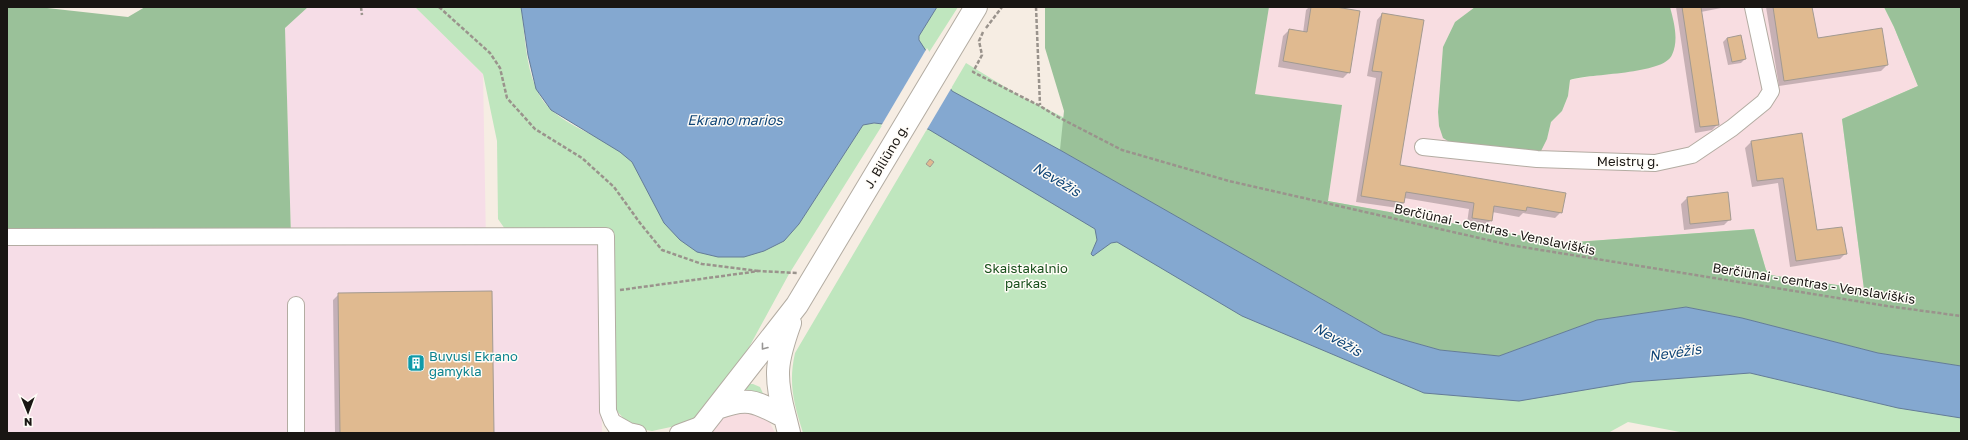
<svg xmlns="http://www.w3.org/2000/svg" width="1968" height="440" font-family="'Golos Text',sans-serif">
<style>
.commercial{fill:#f8dde1}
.industrial{fill:#f6dde7}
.green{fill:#bfe6be}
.forest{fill:#9ac199}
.water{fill:#84a8d0;stroke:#647c97}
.pier{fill:#f6ede3}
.shadow{fill:#0003}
.building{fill:#e0ba90;stroke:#a39a91}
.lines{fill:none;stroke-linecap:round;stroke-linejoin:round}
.minor-casing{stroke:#b3aca2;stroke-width:18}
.primary-casing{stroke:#b3aca2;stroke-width:24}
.path{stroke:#9a938c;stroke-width:2.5;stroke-dasharray:4 2;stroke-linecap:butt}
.minor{stroke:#fff;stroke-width:16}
.primary{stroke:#fff;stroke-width:22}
.oneway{stroke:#989695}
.labels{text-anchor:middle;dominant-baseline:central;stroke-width:3;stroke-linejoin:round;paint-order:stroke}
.street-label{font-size:13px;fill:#191613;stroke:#fffcf7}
.park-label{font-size:13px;fill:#19501c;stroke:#fffcf7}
.culture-label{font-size:13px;fill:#0d838f;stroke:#fffcf7;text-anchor:start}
.water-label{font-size:14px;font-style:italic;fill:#0f4577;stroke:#fffcf7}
</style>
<rect width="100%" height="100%" fill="#f6ede3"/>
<path class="commercial" d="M1269,7H1475L1455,22L1443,47L1438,112L1439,126L1547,139L1551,122L1562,111L1568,96L1570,80L1603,74L1672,56L1675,40L1674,25L1670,7H1884L1894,27L1918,86L1842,119L1864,289L1770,275L1766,270L1754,229L1562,243L1328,201L1342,105L1255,94Z
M733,408L767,417L775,433H707L723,412Z"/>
<path class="industrial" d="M308,7H415L483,74L486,243L599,244L602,433H7V237H291L285,28Z"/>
<path class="green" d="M415,7H521C525,33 525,63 536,88C552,128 605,132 631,161C637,167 640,176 643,183L799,224L863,125L868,123L883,124L789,274L747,351L725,382L695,417L685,424L652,431L641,429L627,422L615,409L612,229H505L498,219L497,141L483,74Z
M937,7H958L928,54L920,43L919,36Z
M1884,7H1961V433H1685L1628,422L1608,433H803C794,404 788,384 795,353L966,63L1018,95L1071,121L1328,201L1562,243L1754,229L1766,270L1770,275L1864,289L1842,119L1918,86L1894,27Z
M750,384H753L760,387L767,402L736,397Z"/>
<path class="forest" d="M7,7H38L128,17L145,7H308L285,28L291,237H7Z
M1045,7H1269L1255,94L1342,105L1328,201L1562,243L1754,229L1766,270L1770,275L1864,289L1842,119L1918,86L1894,27L1884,7H1961V366L1878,353L1742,318L1686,307L1597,320L1499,356L1440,350L1383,334L1060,150L1064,111L1045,48Z
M1475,7H1670C1674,22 1679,40 1672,55C1663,75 1591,73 1570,80L1568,96L1562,111L1551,122L1547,139L1540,153L1456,146L1443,138L1439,126L1438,112L1443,47L1455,22Z"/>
<path class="water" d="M521,7H937L919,36V40L952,91L1060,150L1383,334L1440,350L1499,356L1597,320L1686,307L1742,318L1878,353L1961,366V418L1898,408L1750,373L1632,382L1519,401L1424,393L1242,316L1117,242L1111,243L1093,256L1091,254L1097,240L1095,229L928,129L874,123L863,125L799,224L784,241L764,251L744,257H718L697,252L680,240L664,223L632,162L620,152L551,110L536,89L528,55Z"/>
<path class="pier" d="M927,48L952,87L926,131L881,126Z"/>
<path class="shadow" d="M1309,7H1330L1349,72L1343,78L1278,67L1283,36L1289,30L1303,33L1306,10Z
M1676,7H1726L1701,12L1718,124L1712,130L1695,133Z
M1766,7H1811L1817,39L1887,65L1881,71L1779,86Z
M1382,14L1399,166L1561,212L1555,218L1523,213L1519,217L1492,212L1491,220L1485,226L1467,223L1469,209L1404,198V202L1398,208L1356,202L1376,78L1367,76L1377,20Z
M1727,38L1745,59L1741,63L1728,65L1723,42Z
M1801,134L1816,231L1846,253L1840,259L1790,267L1778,183L1752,187L1745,148L1751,142Z
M1687,198L1730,219L1724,225L1684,230L1681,204Z
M339,294L493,433H335L333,300Z"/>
<path class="building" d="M1311,7H1336L1360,11L1350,73L1283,61L1289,29L1307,32Z
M1682,7H1703H1701L1719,125L1700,127Z
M1773,7H1812L1818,38L1882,28L1888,65L1784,81Z
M1382,13L1424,20L1400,165L1566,193L1562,213L1527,207L1526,211L1494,206L1492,221L1472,218L1474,203L1406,192L1404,203L1361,196L1382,72L1372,71Z
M1741,35L1746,59L1732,62L1727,38Z
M1802,133L1817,230L1842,227L1847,254L1796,261L1783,178L1757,181L1751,141Z
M930,159L934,162L930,167L926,164Z
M1728,192L1731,220L1690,224L1687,197Z
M492,291L494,433H340L338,293Z"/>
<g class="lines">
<defs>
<path id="minor" d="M1423,147L1537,159L1655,163L1692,155L1732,128L1764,102L1771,91L1753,7
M7,237L606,236L608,411L612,421L620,433
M296,305V433
M613,422L629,431L638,433
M678,433L705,423"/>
<path id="primary" d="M717,408C749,396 756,402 785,417L789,433
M785,417C774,376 776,362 790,323
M697,433L797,305L976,7"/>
</defs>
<use href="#minor" class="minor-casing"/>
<use href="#primary" class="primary-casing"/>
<path class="path" d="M361,7L362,15
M439,7L490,53L500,68L507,98L535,129L582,158L614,187L640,223L662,250L702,264L759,271
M1036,7L1040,105
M986,28L1002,7
M983,32L979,41L982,55L973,72L1040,106L1058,117L1122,150L1229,181L1510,245L1887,306L1961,316
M620,290L759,271L797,273"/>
<use href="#minor" class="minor"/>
<use href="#primary" class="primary"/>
</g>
<defs><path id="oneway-chevron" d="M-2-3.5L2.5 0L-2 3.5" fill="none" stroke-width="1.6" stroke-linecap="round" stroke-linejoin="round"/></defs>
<use class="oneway" href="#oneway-chevron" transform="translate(764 347) rotate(128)"/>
<defs>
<symbol id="building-square" viewBox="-11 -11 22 22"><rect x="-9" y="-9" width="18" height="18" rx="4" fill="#0f9aa8" stroke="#fffcf7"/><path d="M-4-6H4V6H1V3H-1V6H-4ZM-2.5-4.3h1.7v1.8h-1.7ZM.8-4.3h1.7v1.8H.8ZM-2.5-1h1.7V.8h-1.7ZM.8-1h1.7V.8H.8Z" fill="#fff"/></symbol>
</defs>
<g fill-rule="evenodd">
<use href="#building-square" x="406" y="353" width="20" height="20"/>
</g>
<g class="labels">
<g class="street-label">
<text transform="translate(886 156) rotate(-59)">J. Biliūno g.</text>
<text x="1628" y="161">Meistrų g.</text>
<text transform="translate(1495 229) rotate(12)">Berčiūnai - centras - Venslaviškis</text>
<text transform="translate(1814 283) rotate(9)">Berčiūnai - centras - Venslaviškis</text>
</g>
<g class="park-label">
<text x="1026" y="268">Skaistakalnio<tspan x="1026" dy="15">parkas</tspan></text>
</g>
<g class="culture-label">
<text x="429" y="356">Buvusi Ekrano<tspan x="429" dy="15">gamykla</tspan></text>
</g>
<g class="water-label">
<text x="735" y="119">Ekrano marios</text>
<text transform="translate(1057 179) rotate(31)">Nevėžis</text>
<text transform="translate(1338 339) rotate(30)">Nevėžis</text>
<text transform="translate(1675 352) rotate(-8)">Nevėžis</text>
</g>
</g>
<rect width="1968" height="440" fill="none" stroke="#191613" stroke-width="16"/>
<g transform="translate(28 412) rotate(179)" stroke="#fffcf7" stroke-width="3" paint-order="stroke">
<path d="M0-3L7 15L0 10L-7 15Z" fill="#191613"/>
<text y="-6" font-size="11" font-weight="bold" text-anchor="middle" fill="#191613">N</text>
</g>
</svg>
